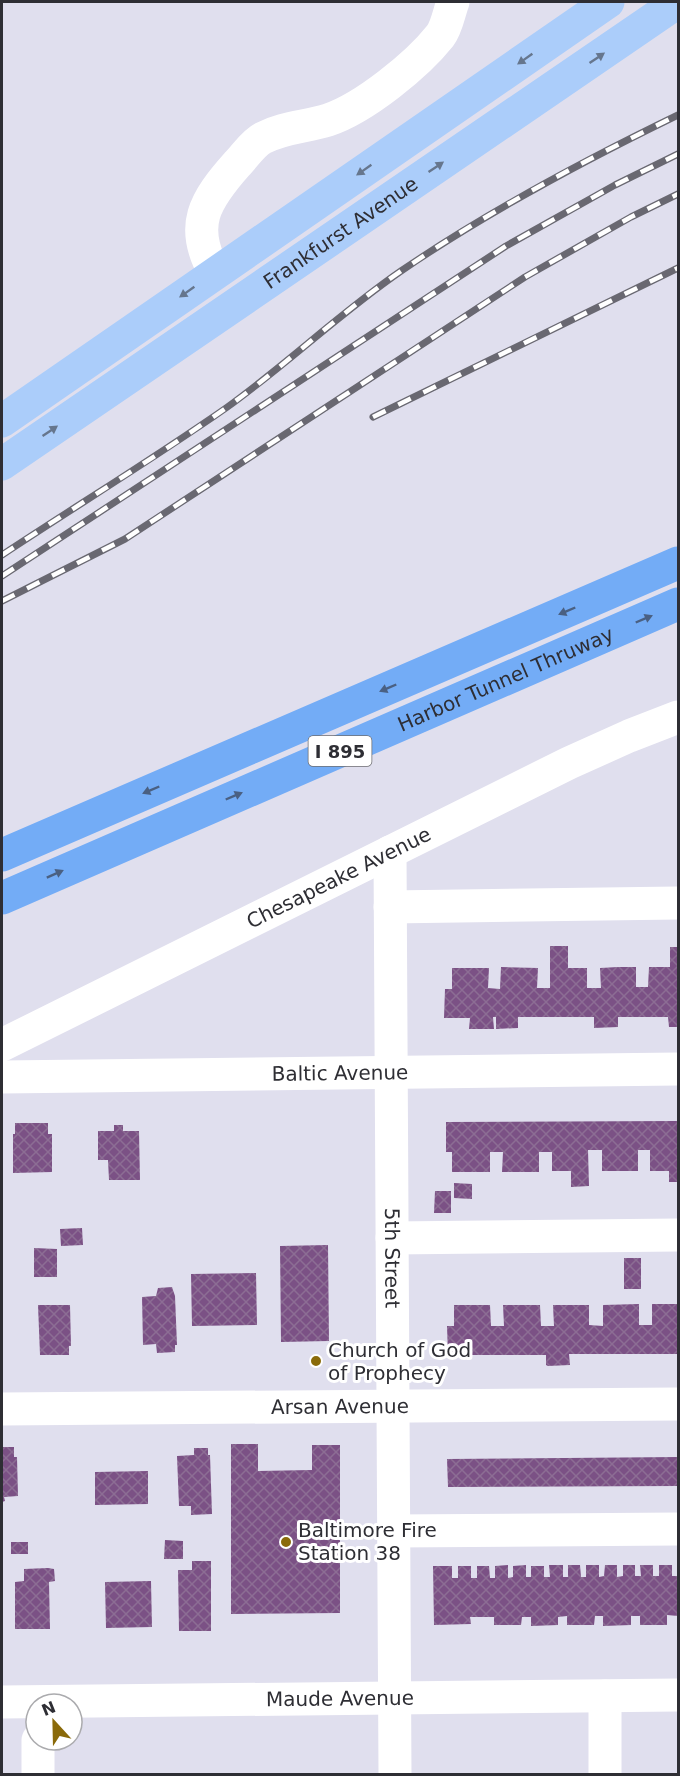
<svg xmlns="http://www.w3.org/2000/svg" width="680" height="1776" font-family="'DejaVu Sans',sans-serif">
<style>
.building{fill:url(#building-cross-hatch)}
.lines{fill:none;stroke-linecap:round;stroke-linejoin:round}
.minor{stroke:#fff;stroke-width:33}
.major{stroke:#abcdfa;stroke-width:33}
.highway{stroke:#73acf6;stroke-width:33}
.rail-casing{stroke:#696871;stroke-width:7}
.rail{stroke:#fff;stroke-width:4.5;stroke-dasharray:14;stroke-linecap:butt}
.oneway{fill:#66768d}
.oneway2{fill:#4a6082}
.poi-dot{fill:#8a6a0a;stroke:#fff;stroke-width:2}
.labels{text-anchor:middle;dominant-baseline:central;stroke-width:6;stroke-linejoin:round;paint-order:stroke}
.shield{fill:#fff;stroke:#6d6d71;stroke-width:1.5}
.shield-label{font-size:18px;font-weight:bold;fill:#2e2e34}
.street-label{font-size:20px;fill:#2e2e34;stroke:#fff}
.poi-label{font-size:20px;fill:#2e2e34;stroke:#fff;text-anchor:start}
</style>
<defs>
<pattern id="building-cross-hatch" width="8" height="8" patternUnits="userSpaceOnUse" patternTransform="scale(1.5)"><rect width="8" height="8" fill="#7b5185"/><path d="M0 0l8 8M0 8l8-8" fill="none" stroke="#8c6d94"/></pattern>
</defs>
<rect width="100%" height="100%" fill="#e0dfee"/>
<path class="building" d="M550,946H568V968H587V988H601L600,968L618,967H636V987H648L649,967H670V947H678V1027H669L668,1017H618V1027L594,1028V1017H518V1028L496,1029V1017H493L494,1029H469L470,1018H444L445,989H452V968H489L488,988L500,989L501,967L538,968L537,988H550Z
M678,1121V1182H669V1171H650V1150H638V1171H602V1150H588L589,1186L571,1187V1171H552V1152H539V1172H502L503,1152H490V1172H452V1152H446V1122Z
M15,1123H48V1134H52V1172L13,1173V1134H15Z
M114,1125H123V1131H139L140,1180H109L108,1160H98V1131H114Z
M454,1183L472,1184V1199L454,1198Z
M435,1191H451V1213H434Z
M82,1228L83,1245L61,1246L60,1229Z
M328,1245L329,1341L281,1342L280,1246Z
M34,1248L57,1249V1277H34Z
M624,1258H641V1289H624Z
M256,1273L257,1325L192,1326L191,1274Z
M172,1287L175,1296L177,1345H175V1352L157,1353L156,1344L143,1345L142,1297L156,1296L158,1288Z
M639,1304V1325H652V1304H678V1354H569L570,1365L548,1366L546,1365V1355H448L447,1326H454V1305H490L491,1326H504L503,1305H540L541,1326H554L553,1305H589V1325L603,1326V1305Z
M38,1305H70L71,1346H69V1355H40Z
M231,1444H258V1471L312,1470V1445H340V1613L231,1614Z
M2,1447H14V1457H17L18,1496L4,1497L5,1501L2,1502Z
M194,1448H208V1455H210L212,1514L191,1515V1506H179L177,1456L194,1455Z
M678,1457V1486L448,1487L447,1459Z
M148,1471V1504L95,1505V1472Z
M165,1540L183,1541V1559H164Z
M11,1542H28V1554H11Z
M192,1561H211V1631H179L178,1570H192Z
M508,1565V1578L513,1577V1566L526,1565V1577H531V1566H544V1577H550L549,1565H563V1577H568V1565H580L581,1577H586V1565H599V1577L604,1576L605,1565H617V1577L623,1576V1565H635V1576H641L640,1565H653V1576H659V1565H672V1576H678V1616L667,1615V1625H640V1616H631V1625L603,1626V1616H595L594,1625H567V1616L558,1617V1625L531,1626V1617H522L521,1625H494V1617H470L471,1624L434,1625L433,1566H452V1578H458V1566H471V1578H477V1566H489L490,1578H495V1566Z
M48,1568L54,1569L55,1581L49,1582L50,1629H15V1582L24,1581V1569Z
M151,1581L152,1627L106,1628L105,1582Z"/>
<g class="lines">
<g class="minor">
<path d="M215,273C188,226 205,200 237,164C245,156 253,143 263,138C284,127 306,127 328,120C364,108 417,65 440,36C447,27 449,12 453,2"/>
<path id="s1" d="M390,852L395,1774"/>
<path d="M390,907L678,903"/>
<path id="s2" d="M2,1045L569,763L629,736L678,717"/>
<path id="s3" d="M2,1077L678,1069"/>
<path d="M392,1238L678,1235"/>
<path id="s4" d="M2,1409L678,1404"/>
<path d="M393,1531L678,1529"/>
<path id="s5" d="M2,1702L678,1695"/>
<path d="M38,1740V1774"/>
<path d="M605,1774V1696"/>
</g>
<g class="major">
<path d="M2,421L608,2"/>
<path id="s6" d="M2,464L678,2"/>
</g>
<g class="highway">
<path d="M2,855L678,563"/>
<path id="s7" d="M2,898L678,604"/>
</g>
<defs>
<path id="rail" d="M373,417L678,268
M2,555C76,506 153,459 226,408C286,365 340,313 401,271C489,211 583,161 678,115
M2,576L506,246L615,185L678,154
M2,601L125,539L525,277L631,217L678,194"/>
</defs>
<use href="#rail" class="rail-casing"/>
<use href="#rail" class="rail"/>
</g>
<defs><path id="oneway-solid" d="M-6-.8H1V-3.2L6.5 0L1 3.2V.8H-6Z" transform="scale(1.5)"/></defs>
<g class="oneway">
<use href="#oneway-solid" transform="translate(597 58) rotate(-34)"/>
<use href="#oneway-solid" transform="translate(525 59) rotate(145)"/>
<use href="#oneway-solid" transform="translate(436 167) rotate(-34)"/>
<use href="#oneway-solid" transform="translate(364 170) rotate(145)"/>
<use href="#oneway-solid" transform="translate(187 292) rotate(145)"/>
<use href="#oneway-solid" transform="translate(50 431) rotate(-34)"/>
</g>
<g class="oneway2">
<use href="#oneway-solid" transform="translate(567 611) rotate(157)"/>
<use href="#oneway-solid" transform="translate(644 619) rotate(-23)"/>
<use href="#oneway-solid" transform="translate(388 688) rotate(157)"/>
<use href="#oneway-solid" transform="translate(151 790) rotate(157)"/>
<use href="#oneway-solid" transform="translate(234 796) rotate(-23)"/>
<use href="#oneway-solid" transform="translate(55 874) rotate(-24)"/>
</g>
<g class="poi-dot">
<circle cx="316" cy="1361" r="6"/>
<circle cx="286" cy="1542" r="6"/>
</g>
<g class="labels">
<rect class="shield" x="308.5" y="736" width="63" height="30" rx="4.5"/>
<g class="shield-label">
<text x="340" y="751">I 895</text>
</g>
<g class="street-label">
<text stroke="none"><textPath href="#s6" startOffset="410">Frankfurst Avenue</textPath></text>
<text stroke="none"><textPath href="#s7" startOffset="549">Harbor Tunnel Thruway</textPath></text>
<text stroke="none"><textPath href="#s2" startOffset="376">Chesapeake Avenue</textPath></text>
<text stroke="none"><textPath href="#s3" startOffset="338">Baltic Avenue</textPath></text>
<text stroke="none"><textPath href="#s1" startOffset="406">5th Street</textPath></text>
<text stroke="none"><textPath href="#s4" startOffset="338">Arsan Avenue</textPath></text>
<text stroke="none"><textPath href="#s5" startOffset="338">Maude Avenue</textPath></text>
</g>
<g class="poi-label">
<text x="328" y="1350">Church of God<tspan x="328" dy="23">of Prophecy</tspan></text>
<text x="298" y="1530">Baltimore Fire<tspan x="298" dy="23">Station 38</tspan></text>
</g>
</g>
<rect width="680" height="1776" fill="none" stroke="#2e2e34" stroke-width="6"/>
<g transform="translate(54 1722) rotate(338)"><circle r="28" fill="#ffffff" stroke="#ababae" stroke-width="1.5"/>
<path d="M0-4.5L10 22L0 15L-10 22Z" fill="#8a6a0a"/>
<text y="-9" font-size="16" font-weight="bold" text-anchor="middle" fill="#2e2e34">N</text>
</g>
</svg>
